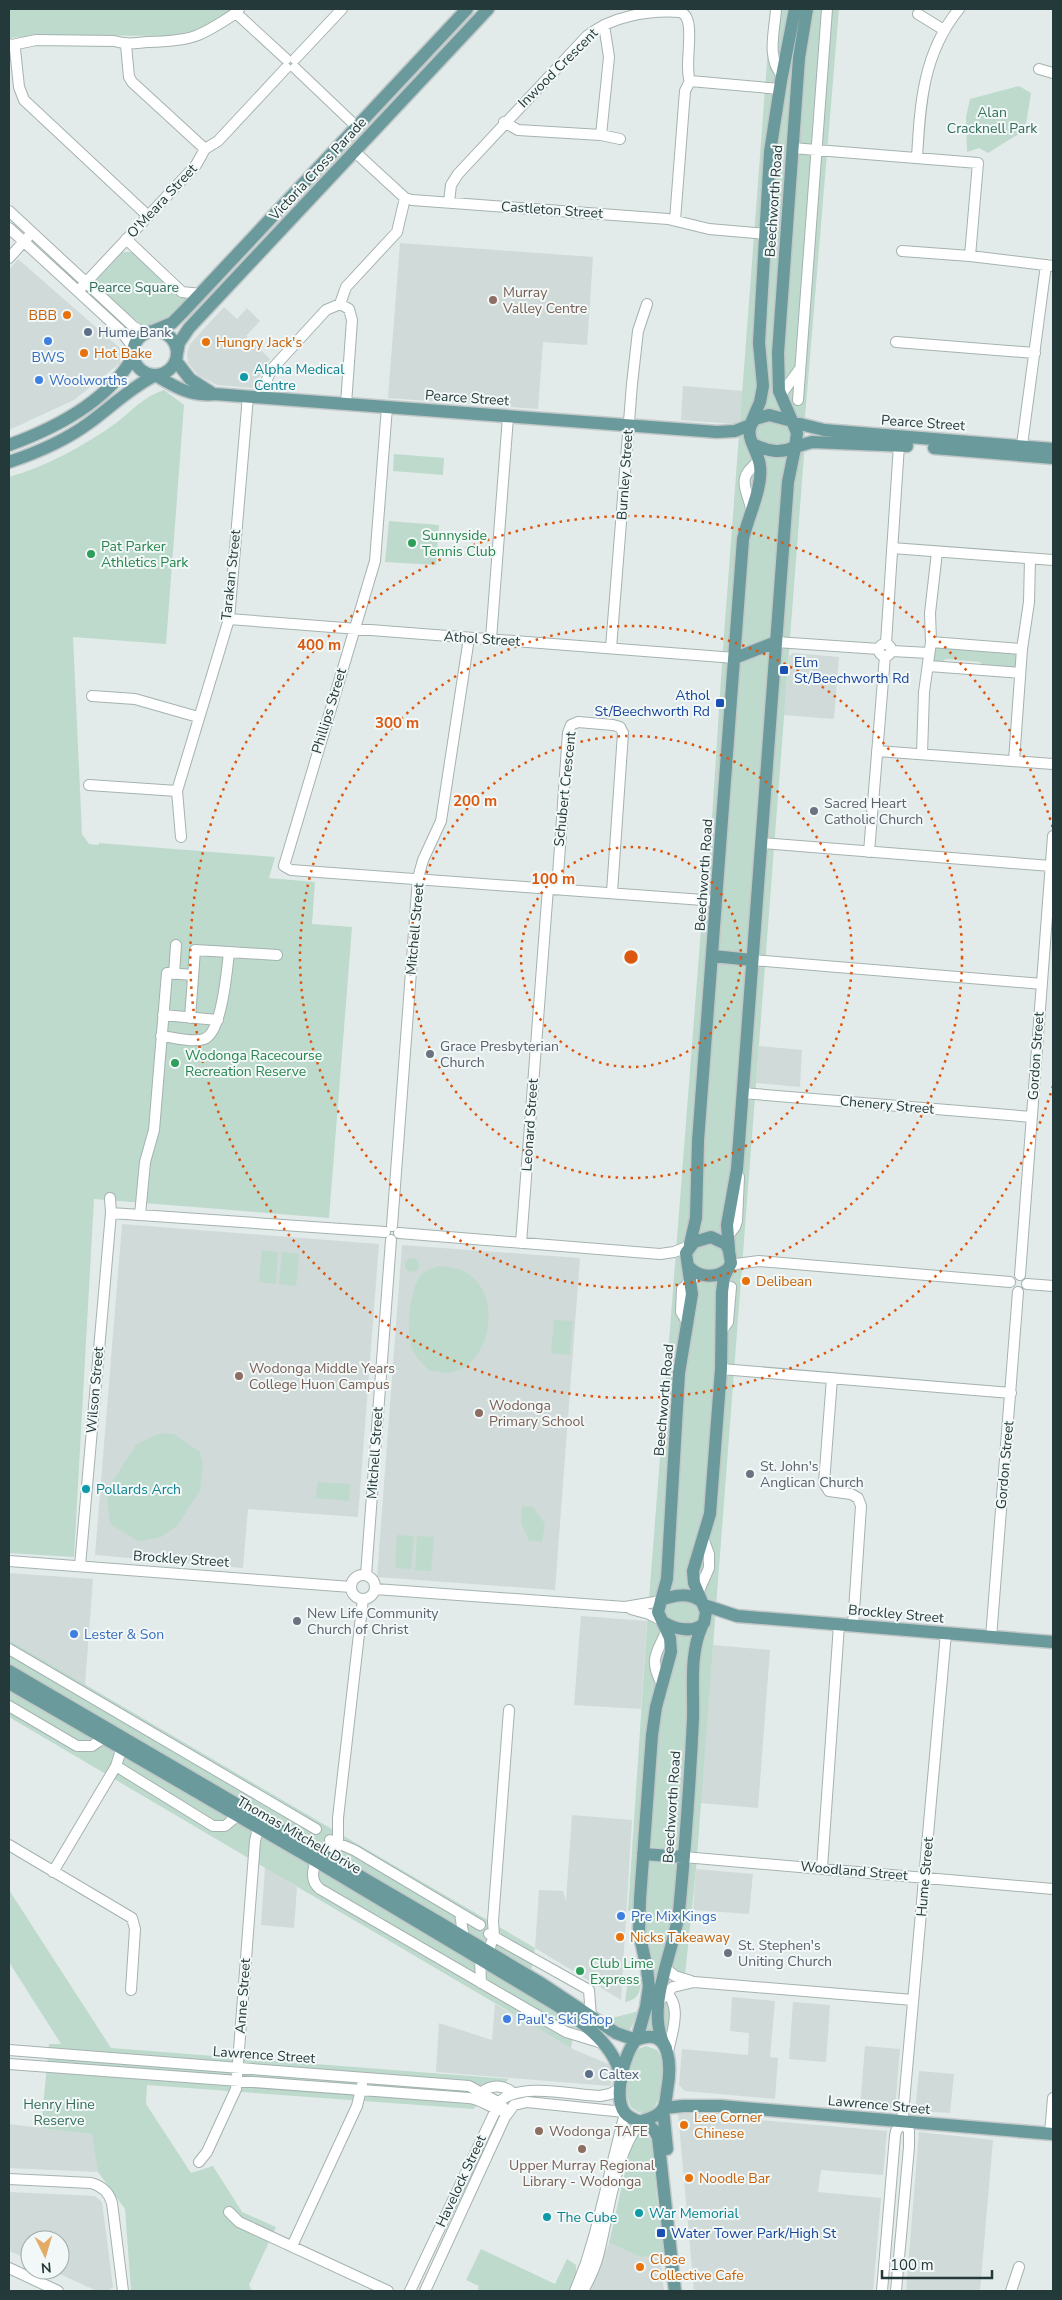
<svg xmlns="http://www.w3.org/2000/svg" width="1062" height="2300" font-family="'Nunito Sans',sans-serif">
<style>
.built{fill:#d0dad9}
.green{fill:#bddacd}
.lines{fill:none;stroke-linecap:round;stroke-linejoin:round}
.minor-casing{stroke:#a5b2b1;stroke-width:12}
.major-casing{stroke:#c2c8c8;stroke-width:15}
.minor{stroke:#fff;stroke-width:10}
.major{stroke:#6b9a9c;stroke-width:12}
.ring{fill:none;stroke:#de570e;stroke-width:2.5;stroke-dasharray:2.5 5}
.education-dot{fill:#8d6e63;stroke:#f2f8f7;stroke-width:2}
.food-dot{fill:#e8710a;stroke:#f2f8f7;stroke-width:2}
.service-dot{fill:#5c6f8a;stroke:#f2f8f7;stroke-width:2}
.shop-dot{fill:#3f7fe0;stroke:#f2f8f7;stroke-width:2}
.culture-dot{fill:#0f9aa8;stroke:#f2f8f7;stroke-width:2}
.leisure-dot{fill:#2e9e5b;stroke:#f2f8f7;stroke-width:2}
.transit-dot{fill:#1a4fb4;stroke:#f2f8f7;stroke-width:2}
.worship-dot{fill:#6b7280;stroke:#f2f8f7;stroke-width:2}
.labels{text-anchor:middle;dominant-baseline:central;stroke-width:4;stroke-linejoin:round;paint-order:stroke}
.street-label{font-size:14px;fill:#24393a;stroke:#f2f8f7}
.park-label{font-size:14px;fill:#326d5a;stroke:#f2f8f7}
.education-label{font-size:14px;fill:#785e54;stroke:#f2f8f7;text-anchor:start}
.food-label{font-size:14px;fill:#c56008;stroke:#f2f8f7;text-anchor:start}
.service-label{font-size:14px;fill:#4e5e75;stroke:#f2f8f7;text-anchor:start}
.shop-label{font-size:14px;fill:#366cbe;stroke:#f2f8f7;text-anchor:start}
.culture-label{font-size:14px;fill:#0d838f;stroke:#f2f8f7;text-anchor:start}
.leisure-label{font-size:14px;fill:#27864d;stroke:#f2f8f7;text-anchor:start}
.transit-label{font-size:14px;fill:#164399;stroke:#f2f8f7;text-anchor:start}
.worship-label{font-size:14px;fill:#5b616d;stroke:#f2f8f7;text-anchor:start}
.centre{fill:#de570e;stroke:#f2f8f7;stroke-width:2.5}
.ring-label{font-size:15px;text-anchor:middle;font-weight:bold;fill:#de570e;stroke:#f2f8f7;stroke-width:4;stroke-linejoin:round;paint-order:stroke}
</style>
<rect width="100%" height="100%" fill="#e2ebe9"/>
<path class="built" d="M400,243L593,257L587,345L543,342L538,409L388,398Z
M18,259L121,349L120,363L74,400L9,430V270Z
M224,307L237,319L247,308L260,321L246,336L270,359L262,370L257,384L253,388L217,385L198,375L188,363L187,353L190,344Z
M683,386L743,391L740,420L735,424L681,420Z
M793,653L839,657L834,719L784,715L789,656Z
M759,1046L802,1050L800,1087L756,1083Z
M122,1224L379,1244L358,1517L248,1509L243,1568L95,1555Z
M402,1245L580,1258L555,1590L377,1577Z
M9,1573L93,1579L85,1685L9,1640Z
M581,1616L647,1621L641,1709L574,1705Z
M713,1645L770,1650L758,1808L700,1803Z
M572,1815L632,1820L621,2000L535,1948L539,1890L563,1891L566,1901Z
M265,1867L297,1887L294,1928L261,1925Z
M696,1869L753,1874L749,1914L693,1910Z
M732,1997L775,2001L770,2057L778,2058L775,2099L685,2091L679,2085L682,2049L748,2055L749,2033L730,2031Z
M793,2002L830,2005L826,2062L789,2059Z
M495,2004L575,2050L613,2066L611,2085L610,2086L436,2072L439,2023L492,2040Z
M865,2046L900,2049L895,2110L860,2107Z
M919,2071L954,2074L950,2113L915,2111Z
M678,2113L887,2131L883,2175L821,2170L818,2192L881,2198L873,2291H694Z
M9,2124L93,2134L98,2172L9,2168Z
M919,2132L993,2140L980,2291H906Z
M9,2192L95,2196L102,2202L113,2287L108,2291H97L51,2270H60V2240H30V2260L9,2251Z
M609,2243L641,2257L660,2255L664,2291H590Z"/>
<path class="green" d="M9,9H232C213,25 194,32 170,36L47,35L9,38Z
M771,9H839L805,417L804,455L696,1869L685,1975L661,1969L655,2032L643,2030L645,1945L643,1911H628L647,1625L702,916L707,895L723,648Z
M1019,86L1031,93L1025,130L988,153L979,148L967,152L966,117L970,99Z
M122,252H132L176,293L189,298C178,312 160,329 141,324L103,294L94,282Z
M164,390L184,405L166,644L73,637L82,834L89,844L99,845V843L275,857L269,878L315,882L312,924L352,927L329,1218L94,1199L74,1557L9,1553V477C47,466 84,446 116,423C132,411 144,396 164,390Z
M394,454L444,458L443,475L393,471Z
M389,521L439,525L436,565L385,562Z
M942,645L1017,654V667L985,668L980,662L946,659L943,661L946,665L935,663L933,658L935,646Z
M262,1250L278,1252L276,1284L259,1282Z
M282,1252L299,1254L296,1286L279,1284Z
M405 1265a7 7 0 1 1 14 0a7 7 0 1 1-14 0Z
M439,1266C451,1267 461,1268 471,1276C501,1298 491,1363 453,1372C446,1374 437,1371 430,1371C422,1364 415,1356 411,1346C406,1331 410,1288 421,1275C426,1270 433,1268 439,1266Z
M554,1320L573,1321L570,1355L551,1353Z
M165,1433L174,1434L200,1452L203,1465L200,1490L177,1526L161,1537L138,1541L110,1524L107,1499L109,1487L136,1445L155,1435Z
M318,1482L350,1484L349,1501L316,1498Z
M522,1506L533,1507L545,1524L542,1542L529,1541L521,1522Z
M397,1535L414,1536L411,1569L395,1568Z
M417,1536L434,1537L431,1571L415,1570Z
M9,1640L535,1948L531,1972L579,2001L571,2048L9,1717Z
M9,1890L111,2048L509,2079L473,2109L147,2085L146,2104L191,2173L213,2166L242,2212L276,2227L249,2285L252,2291H131L125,2209L98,2172L92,2134L41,2128L49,2044H61L9,1962Z
M628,1979L641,1980C640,1993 639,1999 625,2002Z
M669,2000L671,2005L668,2040L662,2023L665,2001Z
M639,2011L629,2032L619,2029L608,2019Z
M646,2046L657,2050C669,2063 662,2134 631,2107C623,2093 629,2064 636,2050Z
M642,2133L648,2136L652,2141L657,2200L666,2255L641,2257L609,2243L631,2145L636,2135Z
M481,2249L555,2284L567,2259L576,2265V2275L569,2291H477L479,2286L466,2280Z"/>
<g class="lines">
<defs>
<path id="minor" d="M776,9C775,29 766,59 782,75
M236,13L286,59
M918,14L944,30
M9,44L15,49L19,87L24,100L147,215
M12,45L36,40L114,41C128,45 134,43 148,42C192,41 200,37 236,13L239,9
M126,45L129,77L132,82L205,149
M295,59L342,9
M295,68L357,127
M1039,69L1053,73
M690,81L780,89
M504,122L518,130L601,135L609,57L604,25
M601,135L620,139
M792,148L978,163L970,256
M355,152L405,198L412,200L668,219L709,229L766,234
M917,158C920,104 923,53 959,9
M449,202L451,185L458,174L587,36C612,16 649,10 680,12C698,17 683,64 690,81L685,91L675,220
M9,211L134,327L146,333
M9,228L120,330L133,347
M126,239L182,292L201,294
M902,251L970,256L1053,266
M9,258L28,237
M78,291L196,165L205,149L218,141L286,68
M340,304L346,287L397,232L405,198
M896,342L1035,353
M780,396L799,370
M264,398L265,384L271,370L326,310L340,304L349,309L352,320L346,404
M798,400L827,9
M387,407L375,561L284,866L291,870L717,901
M1022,445L1046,265
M751,508C745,485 737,478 759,461
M892,548L1053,560
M229,619L735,658
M491,639L508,417
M776,642L879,649
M931,642L1022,649
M886,643L899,445
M879 650a6 6 0 1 1 12 0a6 6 0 1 1-12 0Z
M611,648L632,384L638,331L647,304
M892,651L929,653
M929,666L1020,673
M92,696L135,699L198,717
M877,751L1053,764
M922,754L924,692L931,642L930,613L937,552
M1014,761L1022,649L1029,602L1030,559
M89,785L177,791
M181,837L177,791L229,619L248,396
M761,843L1051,866
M869,852L885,656
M557,889L568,733L571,725L578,722L613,725L620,727L623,733L612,892
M752,960L1042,984
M174,974L176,945
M163,1015L218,1020
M190,1018L195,950L229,952
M161,1036C173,1037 192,1043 204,1039C222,1033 227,970 229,952L277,955
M742,1093L1032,1117
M111,1213L385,1232
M140,1215L145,1162L154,1130L167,973L193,975
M392,1226L418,878L423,860L441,821L469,638
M399,1233L660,1254L674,1252L689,1246
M727,1237L735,1227L737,1221L739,1177
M521,1243L548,888
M730,1267L736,1264L759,1261L1010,1282
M1020,1275L1053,836
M1027,1284L1053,1286
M723,1285L731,1287L728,1322L723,1329
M687,1322L681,1312L682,1289L692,1280
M721,1369L1011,1393
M832,1378L824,1483L829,1491L851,1494L858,1498L861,1506L853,1626
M9,1561L351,1587
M80,1566L111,1213L110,1198
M366,1575L391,1240
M351 1587a12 12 0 1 1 24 0a12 12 0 1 1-24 0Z
M375,1589L625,1607L661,1601
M698,1593L709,1568V1554L703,1538
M631,1609L649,1614L661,1620
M991,1638L1018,1292
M9,1649L316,1829
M662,1684C648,1659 657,1653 667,1630
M9,1706L77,1746H92L102,1739
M116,1766L213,1826H225L237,1816
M330,1840L354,1850L480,1925
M9,1845L132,1918L135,1929L131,1990
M684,1857L1053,1889
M331,1858L338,1844V1818L363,1599
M316,1861C312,1871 311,1882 320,1889L566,2032L602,2043
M822,1868L839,1625
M53,1872L116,1766L121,1750
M460,1914L464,1938
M489,1934L589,1990L591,2017
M488,1952L494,1936L493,1921L509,1710
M480,1958L481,1983
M665,1968L675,1976L691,1981
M662,1989C684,2004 672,2031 668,2052
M660,2000L673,1987L694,1982L913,2000
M9,2050L469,2086L496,2101L508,2112
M9,2064L469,2098C483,2099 491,2110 508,2112
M482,2092C492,2084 504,2085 513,2093
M1050,2134L1053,2098
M199,2162L207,2152L236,2089L255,1841L258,1828
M9,2179L91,2183C102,2186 109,2192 112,2203L123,2291
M229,2212L239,2222L388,2291
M292,2246L357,2106L362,2085
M9,2268L58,2291
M410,2291L500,2101C522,2082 572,2095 600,2096L610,2094L621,2088
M425,2291L505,2117L514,2105L527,2102L624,2112
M575,2291L586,2263L595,2233L625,2113
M583,2291C589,2280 595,2268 598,2256C609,2215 614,2154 641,2121
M882,2291L895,2136L896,2131L903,2122
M896,2291L909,2147V2131L903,2122V2114L946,1633
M1011,2291L1019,2267"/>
<path id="major" d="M133 353a22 22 0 1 1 44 0a22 22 0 1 1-44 0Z
M153,331L172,323L184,311L467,9
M177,354L179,343L189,328L488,9
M176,361L190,379L212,393
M157,376C175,387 192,397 214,394L717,432L735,431L750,425
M792,421L779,391L778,353L799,58L807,9
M792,422L824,430L1053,449
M751,423L760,402L763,386L759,343L770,152L781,81L795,9
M9,445C56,428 107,402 133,357
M795,447L812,442L907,446
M934,448L1053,458
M9,462C36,453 66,440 89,423C111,407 130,388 154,376
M735,658L776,642
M713,956L752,960
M690,1244L696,1218L698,1141L743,539C748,517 763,487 760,466C758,448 741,435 755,419L769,415L792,421L797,433L795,447C780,454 767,451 753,444
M729,1249L727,1225L737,1169L788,482L795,448
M689,1267C700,1278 717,1279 729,1268
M661,1600C675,1595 689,1592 702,1602L706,1612L704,1623C694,1634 673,1629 662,1621
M704,1605L737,1616L1053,1642
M9,1671L440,1923L542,1984L616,2033L636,2040
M9,1683L316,1861L555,2004C582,2022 618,2046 621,2081
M643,1854L684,1857
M637,2039L646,2007L649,1986L647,1969L639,1932L640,1899L652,1735L656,1707L671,1652L670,1638L658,1612L667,1579L679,1373L692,1294L686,1253L694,1242L711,1237L726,1244L729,1251L731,1263L724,1277L722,1292L721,1369L710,1514L693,1571L694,1583L702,1602
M666,2048C643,2010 674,1952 679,1912C685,1848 690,1783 693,1719C694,1688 689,1655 702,1626
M664,2108L683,2106H720L1053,2134
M663,2109L667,2149
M642,2121C649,2119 658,2116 662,2110C666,2106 666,2097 667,2091C671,2070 673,2024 636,2040C624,2053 613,2098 625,2113C636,2125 650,2119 658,2137L675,2291"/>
</defs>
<use href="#minor" class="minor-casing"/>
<use href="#major" class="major-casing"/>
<use href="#minor" class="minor"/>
<use href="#major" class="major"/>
</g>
<g class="ring">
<circle cx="631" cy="957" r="110"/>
<circle cx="631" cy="957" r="221"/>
<circle cx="631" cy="957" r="331"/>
<path d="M1053 1086A441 441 0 1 1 1053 828"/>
</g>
<g class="education-dot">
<circle cx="493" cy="300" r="5"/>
<circle cx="239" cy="1376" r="5"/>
<circle cx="479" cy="1413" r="5"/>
<circle cx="539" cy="2131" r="5"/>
<circle cx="582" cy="2149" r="5"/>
</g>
<g class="food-dot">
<circle cx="67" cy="315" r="5"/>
<circle cx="206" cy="342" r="5"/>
<circle cx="84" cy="353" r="5"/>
<circle cx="746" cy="1281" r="5"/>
<circle cx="620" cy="1937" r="5"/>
<circle cx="684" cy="2125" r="5"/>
<circle cx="689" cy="2178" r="5"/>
<circle cx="640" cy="2267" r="5"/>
</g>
<g class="service-dot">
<circle cx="88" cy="332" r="5"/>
<circle cx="589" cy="2074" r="5"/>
</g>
<g class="shop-dot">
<circle cx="48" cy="341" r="5"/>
<circle cx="39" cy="380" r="5"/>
<circle cx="74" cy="1634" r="5"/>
<circle cx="621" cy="1916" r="5"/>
<circle cx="507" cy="2019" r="5"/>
</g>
<g class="culture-dot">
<circle cx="244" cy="377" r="5"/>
<circle cx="86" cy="1489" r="5"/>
<circle cx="639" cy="2213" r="5"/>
<circle cx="547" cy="2217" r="5"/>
</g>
<g class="leisure-dot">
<circle cx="412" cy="543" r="5"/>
<circle cx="91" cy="554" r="5"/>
<circle cx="175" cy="1063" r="5"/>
<circle cx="580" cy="1971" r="5"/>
</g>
<g class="transit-dot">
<rect x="779" y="665" width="10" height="10" rx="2.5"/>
<rect x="715" y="698" width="10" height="10" rx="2.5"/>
<rect x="656" y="2228" width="10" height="10" rx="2.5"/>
</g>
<g class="worship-dot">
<circle cx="814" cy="811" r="5"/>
<circle cx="430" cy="1054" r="5"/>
<circle cx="750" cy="1474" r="5"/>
<circle cx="297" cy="1621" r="5"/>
<circle cx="728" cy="1953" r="5"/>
</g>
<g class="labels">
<g class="street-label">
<text transform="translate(558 68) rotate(-45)">Inwood Crescent</text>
<text transform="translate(318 169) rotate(-47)">Victoria Cross Parade</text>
<text transform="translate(162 201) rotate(-47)">O'Meara Street</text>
<text transform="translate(774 201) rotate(-86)">Beechworth Road</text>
<text transform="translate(552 210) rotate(4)">Castleton Street</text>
<text transform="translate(467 398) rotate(4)">Pearce Street</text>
<text transform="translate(923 423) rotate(4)">Pearce Street</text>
<text transform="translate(625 475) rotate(-86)">Burnley Street</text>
<text transform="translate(231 575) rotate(-84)">Tarakan Street</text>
<text transform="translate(482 639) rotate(4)">Athol Street</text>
<text transform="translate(329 711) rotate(-73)">Phillips Street</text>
<text transform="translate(565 789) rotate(-84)">Schubert Crescent</text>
<text transform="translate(704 875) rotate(-86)">Beechworth Road</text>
<text transform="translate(415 929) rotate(-85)">Mitchell Street</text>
<text transform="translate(1036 1056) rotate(-86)">Gordon Street</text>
<text transform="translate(887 1105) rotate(5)">Chenery Street</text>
<text transform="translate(530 1125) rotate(-86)">Leonard Street</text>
<text transform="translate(95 1390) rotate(-85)">Wilson Street</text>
<text transform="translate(664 1400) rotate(-85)">Beechworth Road</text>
<text transform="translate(375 1453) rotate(-86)">Mitchell Street</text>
<text transform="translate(1005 1465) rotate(-85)">Gordon Street</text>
<text transform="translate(181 1559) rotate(4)">Brockley Street</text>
<text transform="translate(896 1614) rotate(5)">Brockley Street</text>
<text transform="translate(672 1807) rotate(-86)">Beechworth Road</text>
<text transform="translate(299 1835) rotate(30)">Thomas Mitchell Drive</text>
<text transform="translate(854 1871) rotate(5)">Woodland Street</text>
<text transform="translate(925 1877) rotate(-85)">Hume Street</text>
<text transform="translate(243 1996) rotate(-86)">Anne Street</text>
<text transform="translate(264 2055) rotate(4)">Lawrence Street</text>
<text transform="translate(879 2105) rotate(5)">Lawrence Street</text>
<text transform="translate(461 2181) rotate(-65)">Havelock Street</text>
</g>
<g class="park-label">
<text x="992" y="112">Alan<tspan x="992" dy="16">Cracknell Park</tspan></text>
<text x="134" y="287">Pearce Square</text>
<text x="59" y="2104">Henry Hine<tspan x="59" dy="16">Reserve</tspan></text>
</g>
<g class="education-label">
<text x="503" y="292">Murray<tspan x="503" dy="16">Valley Centre</tspan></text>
<text x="249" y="1368">Wodonga Middle Years<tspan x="249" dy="16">College Huon Campus</tspan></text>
<text x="489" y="1405">Wodonga<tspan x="489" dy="16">Primary School</tspan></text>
<text x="549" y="2131">Wodonga TAFE</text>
<text x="582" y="2165" text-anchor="middle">Upper Murray Regional<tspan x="582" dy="16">Library - Wodonga</tspan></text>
</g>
<g class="food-label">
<text x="57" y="315" text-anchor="end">BBB</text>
<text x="216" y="342">Hungry Jack's</text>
<text x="94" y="353">Hot Bake</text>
<text x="756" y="1281">Delibean</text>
<text x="630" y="1937">Nicks Takeaway</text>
<text x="694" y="2117">Lee Corner<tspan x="694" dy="16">Chinese</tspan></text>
<text x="699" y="2178">Noodle Bar</text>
<text x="650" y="2259">Close<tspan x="650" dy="16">Collective Cafe</tspan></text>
</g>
<g class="service-label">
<text x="98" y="332">Hume Bank</text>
<text x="599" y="2074">Caltex</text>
</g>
<g class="shop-label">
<text x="48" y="357" text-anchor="middle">BWS</text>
<text x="49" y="380">Woolworths</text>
<text x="84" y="1634">Lester &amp; Son</text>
<text x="631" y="1916">Pre Mix Kings</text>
<text x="517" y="2019">Paul's Ski Shop</text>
</g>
<g class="culture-label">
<text x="254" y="369">Alpha Medical<tspan x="254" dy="16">Centre</tspan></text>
<text x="96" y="1489">Pollards Arch</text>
<text x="649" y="2213">War Memorial</text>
<text x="557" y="2217">The Cube</text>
</g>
<g class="leisure-label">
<text x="422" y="535">Sunnyside<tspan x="422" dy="16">Tennis Club</tspan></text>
<text x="101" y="546">Pat Parker<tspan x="101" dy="16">Athletics Park</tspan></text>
<text x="185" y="1055">Wodonga Racecourse<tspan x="185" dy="16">Recreation Reserve</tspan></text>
<text x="590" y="1963">Club Lime<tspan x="590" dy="16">Express</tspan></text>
</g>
<g class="transit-label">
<text x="794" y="662">Elm<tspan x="794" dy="16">St/Beechworth Rd</tspan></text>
<text x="710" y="695" text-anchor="end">Athol<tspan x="710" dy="16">St/Beechworth Rd</tspan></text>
<text x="671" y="2233">Water Tower Park/High St</text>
</g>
<g class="worship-label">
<text x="824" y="803">Sacred Heart<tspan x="824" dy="16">Catholic Church</tspan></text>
<text x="440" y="1046">Grace Presbyterian<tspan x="440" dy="16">Church</tspan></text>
<text x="760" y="1466">St. John's<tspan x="760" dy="16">Anglican Church</tspan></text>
<text x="307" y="1613">New Life Community<tspan x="307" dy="16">Church of Christ</tspan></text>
<text x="738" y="1945">St. Stephen's<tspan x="738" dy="16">Uniting Church</tspan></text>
</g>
</g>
<circle cx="631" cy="957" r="8" class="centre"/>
<g class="ring-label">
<text x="319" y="650">400 m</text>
<text x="397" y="728">300 m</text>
<text x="475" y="806">200 m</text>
<text x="553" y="884">100 m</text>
</g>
<rect width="1062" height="2300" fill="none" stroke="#24393a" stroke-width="20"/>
<g transform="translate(45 2255) rotate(175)"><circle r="24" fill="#f2f8f7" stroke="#a0acab"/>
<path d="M0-4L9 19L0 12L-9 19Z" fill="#e4ab67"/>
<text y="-8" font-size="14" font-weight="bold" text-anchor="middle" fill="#24393a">N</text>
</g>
<path d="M882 2270v8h110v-8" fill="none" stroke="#24393a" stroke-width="2.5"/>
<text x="890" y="2270" font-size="15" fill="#24393a" stroke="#f2f8f7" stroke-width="4" paint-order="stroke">100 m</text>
</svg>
